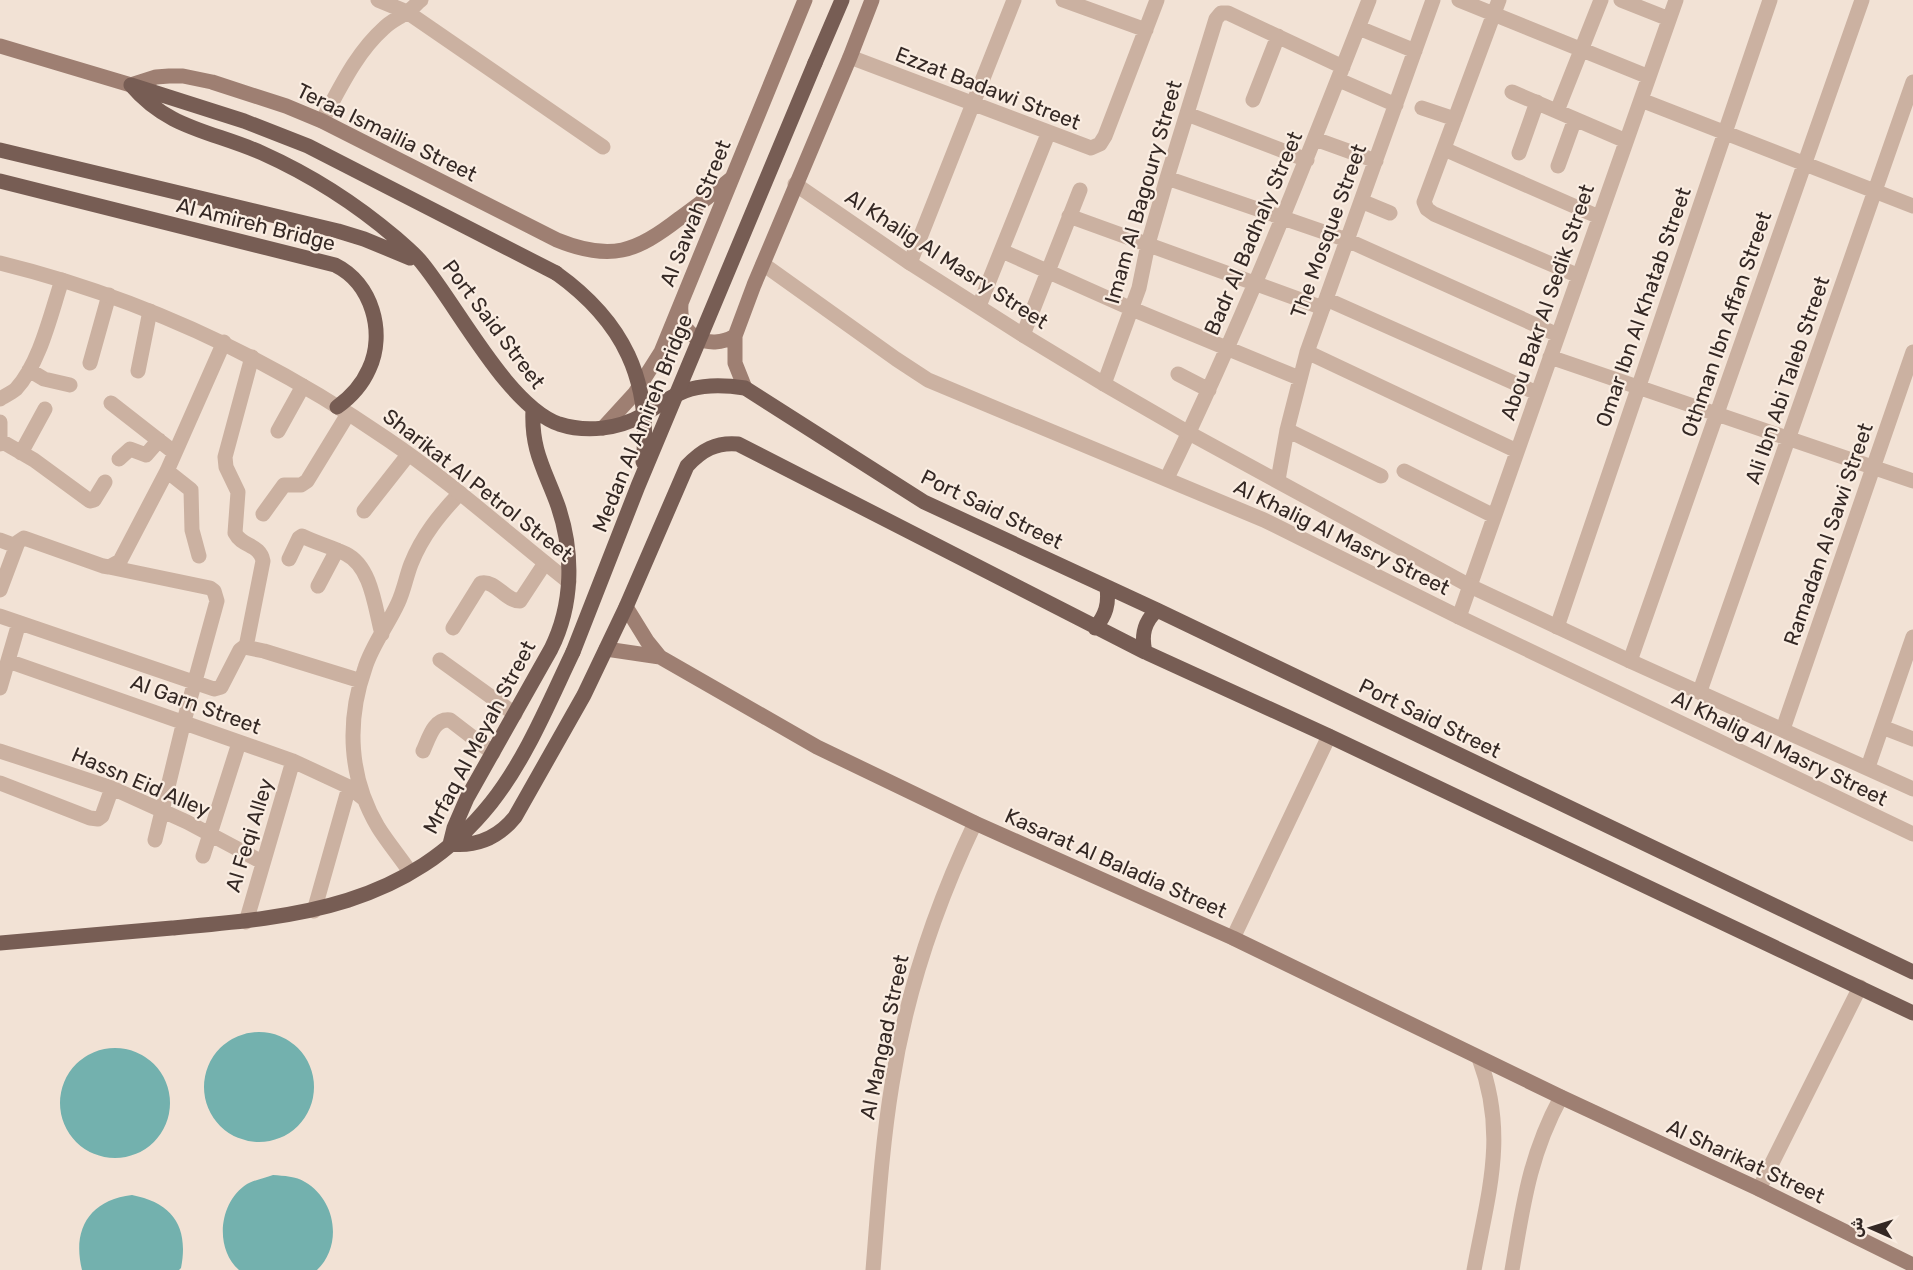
<svg xmlns="http://www.w3.org/2000/svg" width="1913" height="1270" font-family="Rubik,'Noto Naskh Arabic',sans-serif">
<style>
.water{fill:#73b1ae}
.lines{fill:none;stroke-linecap:round;stroke-linejoin:round}
.minor{stroke:#cbb1a1;stroke-width:15}
.tertiary{stroke:#cbb1a1;stroke-width:15}
.secondary{stroke:#9e7f72;stroke-width:15}
.primary{stroke:#775d54;stroke-width:15}
.primary-bridge{stroke:#775d54;stroke-width:15}
.labels{text-anchor:middle;dominant-baseline:central;stroke-width:4.5;stroke-linejoin:round;paint-order:stroke}
.street-label{font-size:21px;fill:#342824;stroke:#faede2}
</style>
<rect width="100%" height="100%" fill="#f2e2d5"/>
<path class="water" d="M204 1087a55 55 0 1 1 110 0a55 55 0 1 1-110 0Z
M60 1103a55 55 0 1 1 110 0a55 55 0 1 1-110 0Z
M273,1175C284,1176 296,1176 305,1182C336,1200 343,1245 317,1270H239C214,1248 219,1202 247,1184C254,1180 265,1178 273,1175Z
M132,1195C173,1203 189,1227 181,1268L179,1270H82C72,1230 89,1200 132,1195Z"/>
<g class="lines">
<path class="minor" d="M378,0L407,12L603,147
M1063,0L1146,30
M1459,0L1649,77
M1499,0L1424,202L1427,209L1434,214L1579,276
M1621,0L1669,19
M1359,28L1415,51
M850,57L1091,148L1100,144L1105,136L1157,0
M1339,80L1396,105
M1512,92L1626,141
M1253,100L1278,36
M1641,100L1913,206
M1422,108L1455,119
M1557,111L1601,0
M1187,114L1307,160
M322,121C340,88 356,53 384,28C391,21 399,18 407,12C412,9 416,4 421,0
M1315,139L1376,161
M1444,149L1599,217
M1519,153L1537,102
M1558,166L1575,119
M1167,178L1347,240L1558,335
M1361,201L1390,213
M1069,216L1323,308
M1002,251L1132,309L1299,378
M910,263L1014,0
M1326,299L1537,393
M979,306L1048,134
M1023,335L1080,190
M1307,352L1517,451
M1550,357L1913,481
M90,363L109,295
M29,370L44,379L70,385
M138,371L150,311
M1178,374L1209,390
M1104,384L1139,288L1148,244L1167,178L1216,19L1221,13H1228L1343,67
M0,399C5,396 11,393 16,389C40,363 51,313 62,280
M111,403L175,453
M0,422V444
M1287,430L1381,476
M278,431L303,386
M1,441L34,460L90,501L94,500L105,482
M21,453L45,409
M119,459L130,449L146,455L159,440
M167,471L191,490L192,530L199,556
M1404,471L1494,516
M1167,478C1243,322 1306,161 1369,0
M1278,480L1287,430L1307,352L1433,0
M364,511L408,455
M263,514L284,485H301L307,481L348,414
M0,540L16,546
M289,559L299,538L302,536C316,543 332,547 346,554C372,567 375,609 382,634
M109,567L210,588L214,591L217,601L184,721L155,840
M318,586L337,550
M0,590L18,542L24,538L103,566L109,567L120,561L167,471L224,342
M0,616L214,689L221,687L240,650L244,647L264,651L361,681
M1459,617L1676,0
M1557,627L1770,0
M453,628L481,583C496,580 505,601 520,601L545,563
M246,647L263,561C260,544 242,547 235,533L238,492L226,467L225,457L252,357
M440,660L515,714
M8,661L293,761L349,787L364,799
M1630,661L1862,0
M0,688L19,623
M1700,691L1913,82
M1882,727L1913,739
M1783,729L1913,352
M0,751L112,788L187,822L262,862
M423,751C429,738 434,718 450,720L493,753
M1868,767L1913,637
M0,783L90,818L98,819L102,816L112,788
M203,856L239,743
M410,872C400,857 388,843 378,827C349,778 346,722 365,668C372,645 388,625 398,603C404,590 406,577 411,564C422,536 440,514 460,493
M314,911L349,787
M246,922L293,761
M1233,938L1329,736
M1759,1189L1860,987
M873,1270C878,1208 882,1145 892,1084C906,993 936,905 975,823"/>
<path class="tertiary" d="M795,184L910,263L1023,335L1104,384L1189,433L1470,586L1630,661L1913,789
M0,263C139,297 269,358 387,439C451,482 508,534 569,582
M763,264L896,359L928,380L1264,520L1459,617L1913,834
M1474,1270C1488,1193 1508,1135 1479,1058
M1512,1270C1523,1206 1529,1156 1561,1097"/>
<path class="secondary" d="M0,46L131,85L156,77L169,76H183L212,82L286,106L322,121L557,240C611,262 636,252 680,218C698,205 715,192 732,178
M681,304C678,337 709,351 735,336
M745,388L735,363V336L754,285L850,57L872,0
M603,428L635,393L661,352L805,0
M626,607L647,641L660,657
M606,649L660,657L817,747L975,823L1233,938L1561,1097L1759,1189L1913,1265"/>
<path class="primary" d="M815,63L842,0
M131,85C168,129 212,131 262,153C311,175 355,203 396,238C405,246 415,254 422,263C458,307 508,406 559,424C587,433 618,429 643,415C659,406 672,394 691,389C709,384 726,385 745,388L924,502L1157,610L1913,972
M131,85L244,121L308,146L556,273
M0,150L338,231L364,239L410,258
M0,181L335,265C372,283 386,333 369,369C362,385 351,397 337,407
M1095,628C1106,615 1109,604 1107,588
M1145,652C1141,635 1144,622 1157,610
M450,844C477,847 498,838 515,817L584,695L626,607L687,466C702,450 716,442 738,444L1145,652L1329,736L1913,1013
M450,844L454,828L467,798L551,649C573,605 574,553 558,506C545,470 531,451 533,410
M0,943C57,938 115,933 172,928C295,917 407,908 491,803C526,759 549,702 573,652"/>
<path class="primary-bridge" d="M556,273C623,321 652,380 643,462
M573,652L638,486L815,63"/>
</g>
<g class="labels">
<g class="street-label">
<text transform="translate(988 88) rotate(21)">Ezzat Badawi Street</text>
<text transform="translate(387 132) rotate(26)">Teraa Ismailia Street</text>
<text transform="translate(1143 192) rotate(-74)">Imam Al Bagoury Street</text>
<text transform="translate(695 213) rotate(-68)">Al Sawah Street</text>
<text transform="translate(256 224) rotate(14)">Al Amireh Bridge</text>
<text transform="translate(1328 231) rotate(-70)">The Mosque Street</text>
<text transform="translate(1253 233) rotate(-67)">Badr Al Badhaly Street</text>
<text transform="translate(947 259) rotate(33)">Al Khalig Al Masry Street</text>
<text transform="translate(1547 302) rotate(-71)">Abou Bakr Al Sedik Street</text>
<text transform="translate(1643 307) rotate(-71)">Omar Ibn Al Khatab Street</text>
<text transform="translate(494 324) rotate(53)">Port Said Street</text>
<text transform="translate(1726 324) rotate(-71)">Othman Ibn Affan Street</text>
<text transform="translate(1787 380) rotate(-71)">Ali Ibn Abi Taleb Street</text>
<text transform="translate(642 423) rotate(-68)">Medan Al Amireh Bridge</text>
<text transform="translate(478 485) rotate(38)">Sharikat Al Petrol Street</text>
<text transform="translate(992 509) rotate(26)">Port Said Street</text>
<text transform="translate(1828 534) rotate(-71)">Ramadan Al Sawi Street</text>
<text transform="translate(1342 537) rotate(26)">Al Khalig Al Masry Street</text>
<text transform="translate(196 704) rotate(20)">Al Garn Street</text>
<text transform="translate(1430 718) rotate(26)">Port Said Street</text>
<text transform="translate(479 737) rotate(-62)">Mrfaq Al Meyah Street</text>
<text transform="translate(1780 748) rotate(26)">Al Khalig Al Masry Street</text>
<text transform="translate(141 782) rotate(23)">Hassn Eid Alley</text>
<text transform="translate(249 835) rotate(-73)">Al Feqi Alley</text>
<text transform="translate(1116 863) rotate(24)">Kasarat Al Baladia Street</text>
<text transform="translate(884 1037) rotate(-78)">Al Mangad Street</text>
<text transform="translate(1746 1161) rotate(25)">Al Sharikat Street</text>
</g>
</g>
<g transform="translate(1871 1228) rotate(273)" stroke="#faede2" stroke-width="4.5" paint-order="stroke">
<path d="M0-4.5L10 22L0 15L-10 22Z" fill="#342824"/>
<text y="-9" font-size="16" font-weight="bold" text-anchor="middle" fill="#342824">ش</text>
</g>
</svg>
